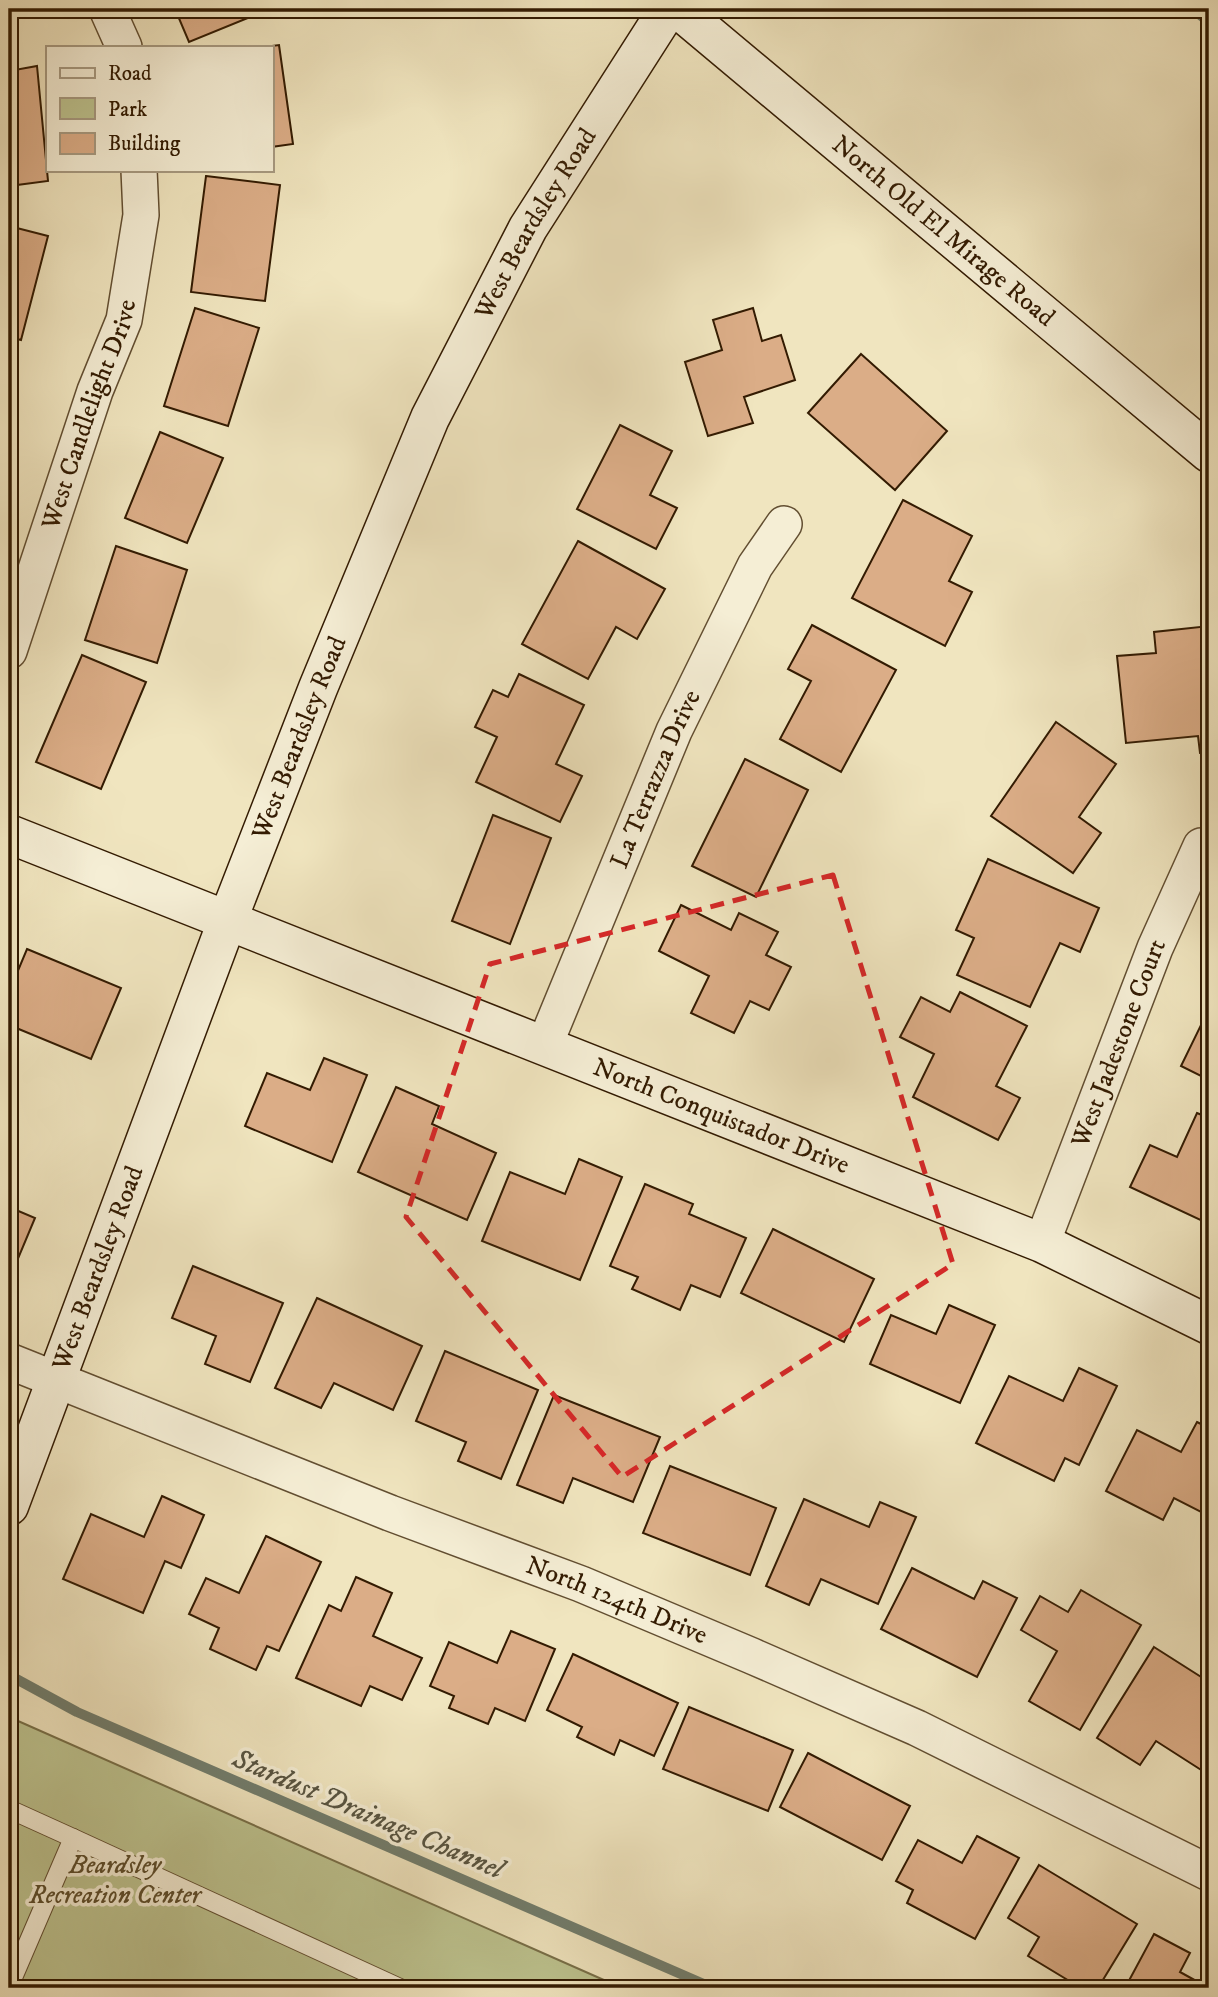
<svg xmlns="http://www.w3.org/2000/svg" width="1218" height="1997" font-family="'IM FELL DW Pica',serif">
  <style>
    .green { fill: #bdc38f; stroke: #786f48; stroke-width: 2 }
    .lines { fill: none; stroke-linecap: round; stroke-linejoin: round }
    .stream { stroke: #717d6d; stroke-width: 10 }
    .building { fill: #dbad87; stroke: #331b02; stroke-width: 2 }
    .lane-casing { stroke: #624e31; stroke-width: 20 }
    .street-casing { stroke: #624e31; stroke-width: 38 }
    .secondary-casing { stroke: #331b02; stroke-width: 41 }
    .lane { stroke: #f5eed5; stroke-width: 18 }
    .street { stroke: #f5eed5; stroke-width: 35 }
    .secondary { stroke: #f5eed5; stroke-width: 38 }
    .marked { fill: none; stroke: #d62828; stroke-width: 5; stroke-dasharray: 14 9; stroke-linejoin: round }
    .labels { text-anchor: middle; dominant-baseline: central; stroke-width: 7; stroke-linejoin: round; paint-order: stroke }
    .street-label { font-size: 26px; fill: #331b02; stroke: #f5eed5 }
    .park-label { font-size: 26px; font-style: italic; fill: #5c4d2c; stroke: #f5eed5 }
    .water-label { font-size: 28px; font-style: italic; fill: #575441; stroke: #f5eed5 }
  </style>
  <rect width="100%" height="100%" fill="#f0e5bf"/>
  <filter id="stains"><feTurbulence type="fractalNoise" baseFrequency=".00286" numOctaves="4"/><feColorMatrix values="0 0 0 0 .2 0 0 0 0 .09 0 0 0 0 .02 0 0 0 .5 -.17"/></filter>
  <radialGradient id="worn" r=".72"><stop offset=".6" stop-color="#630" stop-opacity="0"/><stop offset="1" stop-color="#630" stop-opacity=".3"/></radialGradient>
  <!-- green -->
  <polygon class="green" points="9,1717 622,1988 9,1988"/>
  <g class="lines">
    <!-- stream -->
    <g class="stream">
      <polyline points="1193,9 1209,22"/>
      <polyline points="9,1675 77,1712 713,1988"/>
    </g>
  </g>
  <!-- building -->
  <g class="building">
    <polygon points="175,9 270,9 189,42"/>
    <polygon points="279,45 293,144 271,147 271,47 264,47"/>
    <polygon points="37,66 48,181 9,186 9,71"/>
    <polygon points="206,176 280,185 265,301 191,292"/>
    <polygon points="9,226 48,236 21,340 9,337"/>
    <polygon points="195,308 259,328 228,426 164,406"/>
    <polygon points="753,308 762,341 781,335 795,380 744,397 753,423 708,436 685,362 722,350 713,320"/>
    <polygon points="861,354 947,431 895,490 808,413"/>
    <polygon points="620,425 672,451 650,495 677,508 656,549 577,509"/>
    <polygon points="160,432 223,458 187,543 125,518"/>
    <polygon points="903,500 972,536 949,581 972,592 945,646 852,598"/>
    <polygon points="578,541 665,589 637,639 616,627 588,679 522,644"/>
    <polygon points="116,546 187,570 157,663 85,640"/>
    <polygon points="812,625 896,670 841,772 780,739 811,681 788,669"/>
    <polygon points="1209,626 1209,752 1200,753 1198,736 1126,743 1117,656 1156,653 1154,632"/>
    <polygon points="82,655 146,682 101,789 36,762"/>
    <polygon points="519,674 584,705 556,764 582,776 560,822 476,782 497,737 475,727 493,690 508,697"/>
    <polygon points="1056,722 1116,764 1079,817 1101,833 1073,873 991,816"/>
    <polygon points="745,759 808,790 756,897 692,866"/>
    <polygon points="493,815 551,838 510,944 452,921"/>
    <polygon points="988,859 1099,908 1080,952 1060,943 1030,1007 957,975 974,938 956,930"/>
    <polygon points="681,905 731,930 739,913 778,932 766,955 791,967 769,1010 750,1001 734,1033 691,1013 709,976 659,951"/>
    <polygon points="27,949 121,988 91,1059 9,1025 9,992"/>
    <polygon points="960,992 1027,1026 996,1086 1020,1098 998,1140 913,1097 934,1054 900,1037 921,997 950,1012"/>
    <polygon points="1201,1025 1209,1029 1209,1080 1181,1066"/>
    <polygon points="324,1058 367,1075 332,1162 245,1126 267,1073 310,1090"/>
    <polygon points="396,1087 439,1106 432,1124 496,1153 467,1220 358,1172"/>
    <polygon points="1197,1113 1209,1118 1209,1224 1130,1187 1150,1145 1177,1157"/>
    <polygon points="579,1159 622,1177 580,1280 482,1241 510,1172 565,1194"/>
    <polygon points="645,1184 693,1204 689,1214 746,1238 720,1297 691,1285 680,1310 632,1289 638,1277 610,1266"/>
    <polygon points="9,1207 35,1218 9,1280"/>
    <polygon points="773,1229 874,1279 844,1342 741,1293"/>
    <polygon points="193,1266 283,1303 250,1382 205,1364 216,1336 172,1318"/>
    <polygon points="317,1298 422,1346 393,1410 334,1383 321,1408 275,1388"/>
    <polygon points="949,1305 995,1325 960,1403 870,1364 891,1315 936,1334"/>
    <polygon points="445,1351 538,1390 501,1479 458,1461 466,1442 416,1421"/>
    <polygon points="1079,1368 1117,1386 1079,1465 1065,1458 1054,1481 976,1443 1009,1376 1063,1401"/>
    <polygon points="554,1395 660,1437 633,1502 573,1478 563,1503 517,1485"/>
    <polygon points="1197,1422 1209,1428 1209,1500 1203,1513 1174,1498 1163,1520 1106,1491 1137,1430 1181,1452"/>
    <polygon points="670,1466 776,1508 750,1575 643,1533"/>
    <polygon points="162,1496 204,1515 181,1568 165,1561 143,1613 63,1579 91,1514 144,1537"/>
    <polygon points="804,1499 869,1527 880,1502 916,1517 878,1604 821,1579 809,1605 766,1586"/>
    <polygon points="266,1536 321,1562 279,1651 267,1646 256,1670 210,1649 219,1628 189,1614 206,1578 239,1593"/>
    <polygon points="912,1568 974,1599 983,1581 1017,1598 977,1677 881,1629"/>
    <polygon points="356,1577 392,1593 373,1636 422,1658 402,1700 370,1686 361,1706 296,1678 329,1605 341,1611"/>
    <polygon points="1081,1590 1141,1625 1080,1730 1029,1701 1057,1651 1021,1630 1040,1596 1068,1612"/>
    <polygon points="511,1631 555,1649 525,1721 495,1708 488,1724 449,1708 454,1696 430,1686 449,1642 497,1663"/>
    <polygon points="1154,1647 1209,1682 1209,1775 1156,1741 1140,1765 1097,1738"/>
    <polygon points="573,1654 678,1703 654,1756 620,1740 614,1755 577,1737 582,1727 547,1710"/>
    <polygon points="689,1707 793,1750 768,1811 663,1769"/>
    <polygon points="808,1753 910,1806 882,1860 780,1807"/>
    <polygon points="977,1836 1019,1858 975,1939 907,1903 913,1890 896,1881 918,1840 962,1863"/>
    <polygon points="1039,1865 1137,1924 1098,1988 1081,1988 1028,1956 1039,1937 1008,1918"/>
    <polygon points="1154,1934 1190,1953 1180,1972 1209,1988 1125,1988"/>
  </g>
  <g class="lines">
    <!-- lane casing -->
    <g class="lane-casing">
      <g id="lane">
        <polyline points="9,1809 73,1838"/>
        <polyline points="9,1987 73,1838 400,1988"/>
      </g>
    </g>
    <!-- street casing -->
    <g class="street-casing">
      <g id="street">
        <polyline points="107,9 124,47"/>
        <path id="s1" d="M9,651L95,391L124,320L141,215L139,170"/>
        <path id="s2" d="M545,1044L674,731L755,566L784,524"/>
        <path id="s3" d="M1042,1243L1155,948L1201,846"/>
        <path id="s4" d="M9,1361L390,1513L581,1584L752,1656L917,1728L1209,1873"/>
      </g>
    </g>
    <!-- secondary casing -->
    <g class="secondary-casing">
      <g id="secondary">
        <path id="s5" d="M678,9L1209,453"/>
        <path id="s6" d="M9,834L1042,1243L1209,1325"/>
        <path id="s7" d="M9,1506L228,919L318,688L430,418L528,228L668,9"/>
      </g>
    </g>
    <!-- lane -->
    <use href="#lane" class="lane"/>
    <!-- street -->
    <use href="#street" class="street"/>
    <!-- secondary -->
    <use href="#secondary" class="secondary"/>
  </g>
  <!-- marked area -->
  <path class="marked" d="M833,875L953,1264L622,1477L406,1217L490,964Z"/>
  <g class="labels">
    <!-- street labels -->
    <g class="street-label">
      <text stroke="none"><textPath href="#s7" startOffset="1388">West Beardsley Road</textPath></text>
      <text stroke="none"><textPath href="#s5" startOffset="346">North Old El Mirage Road</textPath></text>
      <text stroke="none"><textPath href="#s1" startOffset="250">West Candlelight Drive</textPath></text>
      <text stroke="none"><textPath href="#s7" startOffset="821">West Beardsley Road</textPath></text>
      <text stroke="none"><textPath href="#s2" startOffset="287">La Terrazza Drive</textPath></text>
      <text stroke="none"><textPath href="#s3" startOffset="214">West Jadestone Court</textPath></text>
      <text stroke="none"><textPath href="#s6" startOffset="766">North Conquistador Drive</textPath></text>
      <text stroke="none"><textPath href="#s7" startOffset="254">West Beardsley Road</textPath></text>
      <text stroke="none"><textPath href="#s4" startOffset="653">North 124th Drive</textPath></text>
    </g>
    <!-- park labels -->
    <g class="park-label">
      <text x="115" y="1865">Beardsley<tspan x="115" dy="30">Recreation Center</tspan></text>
    </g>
    <!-- water labels -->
    <g class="water-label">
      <text transform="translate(368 1814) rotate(23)">Stardust Drainage Channel</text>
    </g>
  </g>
  <!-- margin -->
  <rect width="1218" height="1997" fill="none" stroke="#f0e5bf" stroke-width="35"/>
  <rect x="10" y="10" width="1197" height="1976" fill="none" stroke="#331b02" stroke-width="3.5"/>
  <rect x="18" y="18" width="1183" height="1962" fill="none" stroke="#331b02" stroke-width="2"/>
  <!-- legend -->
  <rect x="46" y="46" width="228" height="126" fill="#f5eed5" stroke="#a79a81" stroke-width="2"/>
  <rect x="60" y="68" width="35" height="10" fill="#f5eed5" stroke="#a79a81" stroke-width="2"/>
  <text x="108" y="80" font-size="21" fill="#331b02">Road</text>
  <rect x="60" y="98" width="35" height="21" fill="#bdc38f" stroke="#a79a81" stroke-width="2"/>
  <text x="108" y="116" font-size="21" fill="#331b02">Park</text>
  <rect x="60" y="133" width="35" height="21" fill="#dbad87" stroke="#a79a81" stroke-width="2"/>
  <text x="108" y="150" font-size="21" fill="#331b02">Building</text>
  <rect width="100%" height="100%" filter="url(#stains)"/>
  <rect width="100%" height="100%" fill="url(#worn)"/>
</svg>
